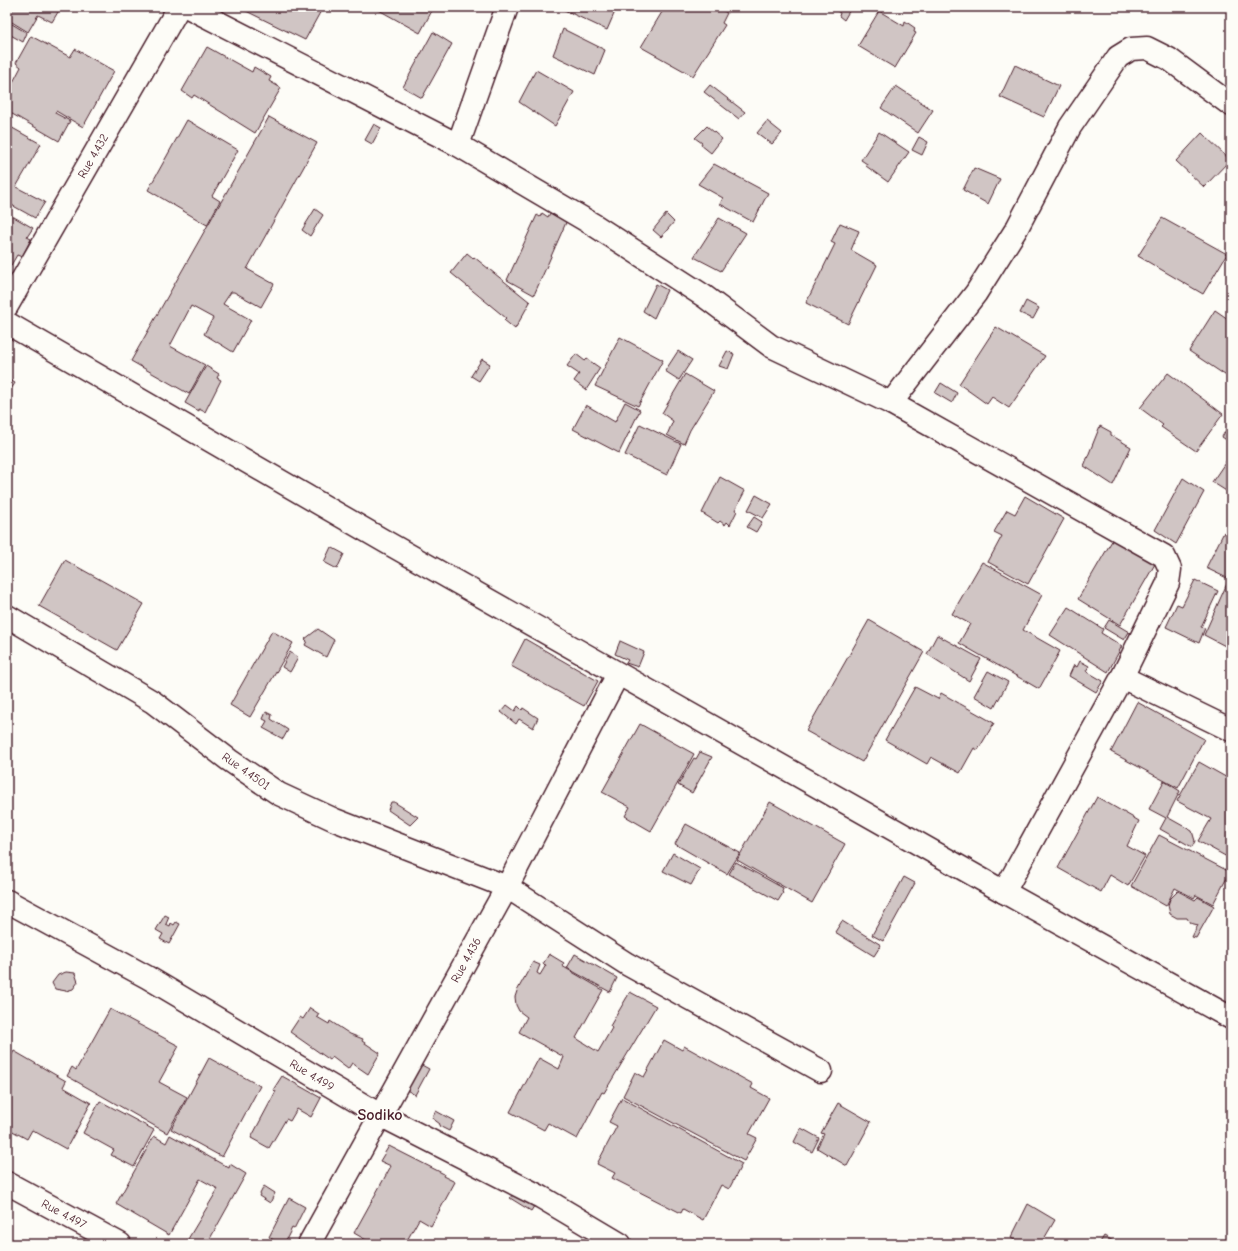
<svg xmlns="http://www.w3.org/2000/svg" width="1238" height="1251" font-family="'Comic Neue',sans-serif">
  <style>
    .building { fill: #d0c5c4; stroke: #4a1f2b }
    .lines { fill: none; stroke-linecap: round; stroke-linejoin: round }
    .minor-casing { stroke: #4a1f2b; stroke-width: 25 }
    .minor { stroke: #fdfcf7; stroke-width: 22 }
    .labels { text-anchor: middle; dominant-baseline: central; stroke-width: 3.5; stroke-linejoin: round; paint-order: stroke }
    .street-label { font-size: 12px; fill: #4a1f2b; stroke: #fdfcf7 }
    .district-label { font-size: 16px; font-weight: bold; fill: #4a1f2b; stroke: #fdfcf7 }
  </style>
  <rect width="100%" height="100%" fill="#fdfcf7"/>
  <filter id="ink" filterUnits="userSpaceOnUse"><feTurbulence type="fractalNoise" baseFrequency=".025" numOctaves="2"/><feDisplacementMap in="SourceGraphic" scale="8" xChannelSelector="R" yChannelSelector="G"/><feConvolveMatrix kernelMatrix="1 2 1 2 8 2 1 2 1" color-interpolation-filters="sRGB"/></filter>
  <g filter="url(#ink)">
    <!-- building -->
    <g class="building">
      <polygon points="12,7 61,7 52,22 38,15 28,32 7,19 7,17"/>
      <polygon points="238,7 323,7 305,40"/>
      <polygon points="378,7 434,7 420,33 377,9"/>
      <polygon points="558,7 617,7 607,30"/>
      <polygon points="665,7 717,7 727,13 722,23 725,25 693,76 641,47"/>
      <polygon points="840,7 851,8 844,20 839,16 840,13 837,11"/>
      <polygon points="879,11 904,26 905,21 915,28 914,32 916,33 895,68 858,46"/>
      <polygon points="7,21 27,33 23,42 7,33"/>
      <polygon points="563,29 605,50 595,75 553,55"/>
      <polygon points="433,32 452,44 422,98 403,87"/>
      <polygon points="31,36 70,57 75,49 114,71 83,127 56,111 55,113 70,121 59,141 7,111 7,85 11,86 21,67 16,63"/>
      <polygon points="207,47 252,72 254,67 271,77 269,81 281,88 255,133 194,95 192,98 182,91"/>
      <polygon points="1015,65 1059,86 1044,117 1000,97"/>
      <polygon points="536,70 574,92 555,126 519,102"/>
      <polygon points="710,85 745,112 739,119 704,92"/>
      <polygon points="896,86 933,110 918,133 881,108"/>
      <polygon points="269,117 317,143 247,269 274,284 261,307 234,292 231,292 223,304 251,320 233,352 204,334 213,318 191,306 170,346 205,365 189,394 131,361"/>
      <polygon points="187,120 238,150 212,196 220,201 207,225 148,190"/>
      <polygon points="767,121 782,133 772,144 757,133"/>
      <polygon points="374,124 381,128 372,144 365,140"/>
      <polygon points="7,125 41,144 16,187 45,202 35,218 8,203 9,201 7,201"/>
      <polygon points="707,126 722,139 711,153 701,145 702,143 695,138"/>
      <polygon points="879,132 909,152 888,182 866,166 867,164 861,160"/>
      <polygon points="1202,133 1230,160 1204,187 1176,161"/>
      <polygon points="919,137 928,142 922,155 912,150"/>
      <polygon points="714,164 768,193 753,222 720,204 723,198 698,184"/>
      <polygon points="974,168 1000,179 988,204 963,190"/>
      <polygon points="553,207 568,218 534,295 507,280 537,215 540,217 542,213 548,217"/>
      <polygon points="315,209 323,215 310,236 302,230"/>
      <polygon points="7,213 33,228 27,237 31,239 22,257 17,255 7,272"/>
      <polygon points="666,214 674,222 661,237 653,230"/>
      <polygon points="719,218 746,233 721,271 694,257"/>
      <polygon points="1162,218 1227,254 1203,294 1138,256"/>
      <polygon points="840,223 859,231 851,250 877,265 848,324 806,303 835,244 831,242"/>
      <polygon points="467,253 473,258 474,257 530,302 515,329 504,320 506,318 451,273"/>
      <polygon points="656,284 667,290 654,318 643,311"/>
      <polygon points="1026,301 1039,308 1033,319 1020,313"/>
      <polygon points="1215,310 1231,321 1231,379 1189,351"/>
      <polygon points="996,327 1045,356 1009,408 992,397 987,404 959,384"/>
      <polygon points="620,337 663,360 638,406 595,386"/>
      <polygon points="678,351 692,360 679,380 665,371"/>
      <polygon points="727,351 734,354 728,369 719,366"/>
      <polygon points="576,354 585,361 587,359 600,368 586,390 574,381 579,374 567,366"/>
      <polygon points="482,359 490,364 479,381 471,376"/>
      <polygon points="206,366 219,374 217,378 221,380 205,412 199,409 199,411 185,403"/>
      <polygon points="1168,373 1223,414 1196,451 1161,427 1163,425 1140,408"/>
      <polygon points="7,374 10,376 8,379 15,383 10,391 7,390"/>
      <polygon points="685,374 714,391 690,430 684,444 667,435 673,421 662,413"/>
      <polygon points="941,383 957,393 952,403 935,393"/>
      <polygon points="625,402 640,410 619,453 573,429 586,405 615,422"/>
      <polygon points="640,424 681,444 667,475 625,455"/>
      <polygon points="1100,426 1111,432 1111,435 1131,447 1113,485 1084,466"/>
      <polygon points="1228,426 1231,428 1231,443 1222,437"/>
      <polygon points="1231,454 1231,494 1212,482"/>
      <polygon points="720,477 745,491 735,510 737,511 730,525 727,522 725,525 720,521 718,523 702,513"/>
      <polygon points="1183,478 1204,492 1176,544 1155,530"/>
      <polygon points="756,495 772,504 763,518 748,510"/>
      <polygon points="1025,496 1064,519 1028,584 988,562 1002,536 994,532 1007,510 1015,514"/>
      <polygon points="754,517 762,522 756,532 747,527"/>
      <polygon points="1224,532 1231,535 1231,649 1204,635 1229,579 1206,568"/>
      <polygon points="1113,539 1155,564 1120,625 1078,599"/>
      <polygon points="331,547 344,554 337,569 324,562"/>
      <polygon points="65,560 144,604 117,650 39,606"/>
      <polygon points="982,562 1042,595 1023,630 1060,651 1039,689 959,643 970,624 952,614"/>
      <polygon points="1195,580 1218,591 1201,627 1205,628 1199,643 1166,627 1177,604 1182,606"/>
      <polygon points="1068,607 1103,629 1101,633 1122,646 1108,672 1050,635"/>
      <polygon points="869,620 924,652 862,762 806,731"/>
      <polygon points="1109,620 1129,632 1124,640 1104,628"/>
      <polygon points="318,629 334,640 326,657 305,645 307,641 305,639"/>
      <polygon points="272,631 293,643 250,717 230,705"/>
      <polygon points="937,635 981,659 969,681 927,654"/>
      <polygon points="525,639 598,681 584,706 511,666"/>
      <polygon points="620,641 644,652 638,667 626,663 628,660 615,654"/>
      <polygon points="290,652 298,658 290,672 282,667"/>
      <polygon points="1080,661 1089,666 1086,671 1103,681 1096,692 1069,676 1074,665 1077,667"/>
      <polygon points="988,671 1008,682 994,708 974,696"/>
      <polygon points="915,687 938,699 941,693 994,723 978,750 974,748 960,773 931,757 927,764 885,740"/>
      <polygon points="1137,702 1204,739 1178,788 1111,752"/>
      <polygon points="507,705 515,711 518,706 522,710 523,708 538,718 533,728 519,719 516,724 501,712"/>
      <polygon points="266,712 272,715 271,719 288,730 283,739 263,728 267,721 263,719"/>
      <polygon points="640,724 694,754 651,831 625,816 630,807 602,792"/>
      <polygon points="700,752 712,757 692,793 678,785 694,758 696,759"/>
      <polygon points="1199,762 1231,780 1231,855 1229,858 1198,841 1211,819 1177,801"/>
      <polygon points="1164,781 1180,791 1167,817 1192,831 1195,841 1192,847 1160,829 1166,818 1149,809"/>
      <polygon points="1097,797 1139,821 1127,846 1145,856 1128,886 1110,875 1101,892 1058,868"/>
      <polygon points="391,802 394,802 418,817 410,825 388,810"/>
      <polygon points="770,802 845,844 812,903 737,860"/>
      <polygon points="686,824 740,853 727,874 675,844"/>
      <polygon points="1159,835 1230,872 1213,904 1196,895 1194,898 1175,888 1166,906 1131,886"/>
      <polygon points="673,853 700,869 691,885 663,871"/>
      <polygon points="736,862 783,888 782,892 783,893 778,901 729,874"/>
      <polygon points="904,877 915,883 883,941 872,935"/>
      <polygon points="1178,891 1195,900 1198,897 1214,906 1196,938 1192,937 1198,925 1190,923 1187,918 1177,918 1170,914 1168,905 1170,899"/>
      <polygon points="165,915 169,917 166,924 170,926 171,923 174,925 176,922 180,924 169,944 160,939 163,934 156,930"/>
      <polygon points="842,921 881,945 874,956 835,932"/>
      <polygon points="549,954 564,963 562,966 603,990 576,1038 598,1052 612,1028 610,1026 630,992 656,1006 604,1093 602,1092 577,1139 548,1123 544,1130 510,1112 539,1058 559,1069 564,1057 519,1032 527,1017 519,1011 516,1005 515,997 517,991 533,962 540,965 537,973 540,975 546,965 543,964"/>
      <polygon points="575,954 617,978 610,992 567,968"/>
      <polygon points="66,972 75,973 78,982 73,989 66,991 55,989 52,983 58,975"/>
      <polygon points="310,1008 319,1014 317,1017 329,1024 330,1021 350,1034 363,1039 362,1041 380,1053 368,1074 352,1063 348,1069 332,1057 330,1060 290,1032 300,1017 303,1019"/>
      <polygon points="110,1009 179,1046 159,1082 187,1097 167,1133 67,1076 72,1067 76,1070"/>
      <polygon points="664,1040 682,1050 684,1046 753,1084 751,1088 769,1098 749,1134 757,1138 744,1161 623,1096 635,1072 644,1077"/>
      <polygon points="14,1051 66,1081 63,1087 91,1103 66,1149 32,1130 27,1139 7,1128 7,1063"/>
      <polygon points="209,1058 260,1086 222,1157 171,1129"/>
      <polygon points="418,1063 429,1069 415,1095 405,1089"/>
      <polygon points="282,1076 321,1098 311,1117 297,1109 290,1121 286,1119 269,1148 251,1138 276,1091 273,1090"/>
      <polygon points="622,1098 742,1164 729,1189 721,1185 703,1220 683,1209 681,1213 612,1178 615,1173 597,1164 617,1126 609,1122"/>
      <polygon points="100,1101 154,1130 134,1167 111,1155 114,1150 83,1133"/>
      <polygon points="838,1103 871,1122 847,1166 817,1148 824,1134 821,1133"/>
      <polygon points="436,1111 454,1121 449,1131 439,1126 440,1124 432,1118"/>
      <polygon points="801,1128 819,1138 812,1152 794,1142"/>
      <polygon points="170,1135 229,1168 230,1164 246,1174 207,1244 185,1244 218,1189 200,1179 169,1235 116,1204 154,1136 166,1143"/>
      <polygon points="389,1146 444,1174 443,1176 455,1182 431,1226 419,1219 405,1244 373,1244 354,1233 391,1166 380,1161"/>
      <polygon points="264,1186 275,1193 270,1203 259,1196"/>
      <polygon points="516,1190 536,1203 531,1211 510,1198"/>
      <polygon points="289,1198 305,1207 294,1229 292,1228 284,1244 280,1244 269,1237"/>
      <polygon points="1028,1204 1055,1220 1041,1244 1022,1244 1011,1238"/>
      <polygon points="1104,1236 1119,1244 1099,1244"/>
    </g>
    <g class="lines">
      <!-- minor casing -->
      <g class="minor-casing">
        <g id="minor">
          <polyline points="188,7 458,145 594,225 704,296 771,346 891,403 1164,556 1170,569 1168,583 1122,677"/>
          <polyline points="458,145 507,7"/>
          <polyline points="7,306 179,7"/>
          <polyline points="7,323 386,542 1004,892 1231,1018"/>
          <polyline points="891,403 976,293 1017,228 1070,127 1118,57 1131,49 1147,48 1169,59 1231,105"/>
          <polyline points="7,616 153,702 229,760 279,794 335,820 507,887 627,964 821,1071"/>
          <polyline points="1004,892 1122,677 1231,730"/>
          <polyline points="7,901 147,977 380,1115 541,1197 620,1244"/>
          <polyline points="7,1183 120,1244"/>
          <polyline points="309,1244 507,887 618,674"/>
        </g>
      </g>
      <!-- minor -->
      <use href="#minor" class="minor"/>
    </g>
  </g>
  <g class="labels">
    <!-- street labels -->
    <g class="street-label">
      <text transform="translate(93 156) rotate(-60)">Rue 4.432</text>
      <text transform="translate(246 771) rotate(35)">Rue 4.4501</text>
      <text transform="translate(466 960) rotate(-61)">Rue 4.436</text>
      <text transform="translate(312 1075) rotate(31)">Rue 4.499</text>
      <text transform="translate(64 1214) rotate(28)">Rue 4.497</text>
    </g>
    <!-- district labels -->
    <g class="district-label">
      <text x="380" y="1115">Sodiko</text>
    </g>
  </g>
  <!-- margin -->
  <rect width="1238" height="1251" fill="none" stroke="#fdfcf7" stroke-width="24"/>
  <rect x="12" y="12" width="1214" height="1227" fill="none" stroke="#4a1f2b" stroke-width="1.5" filter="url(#ink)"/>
</svg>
